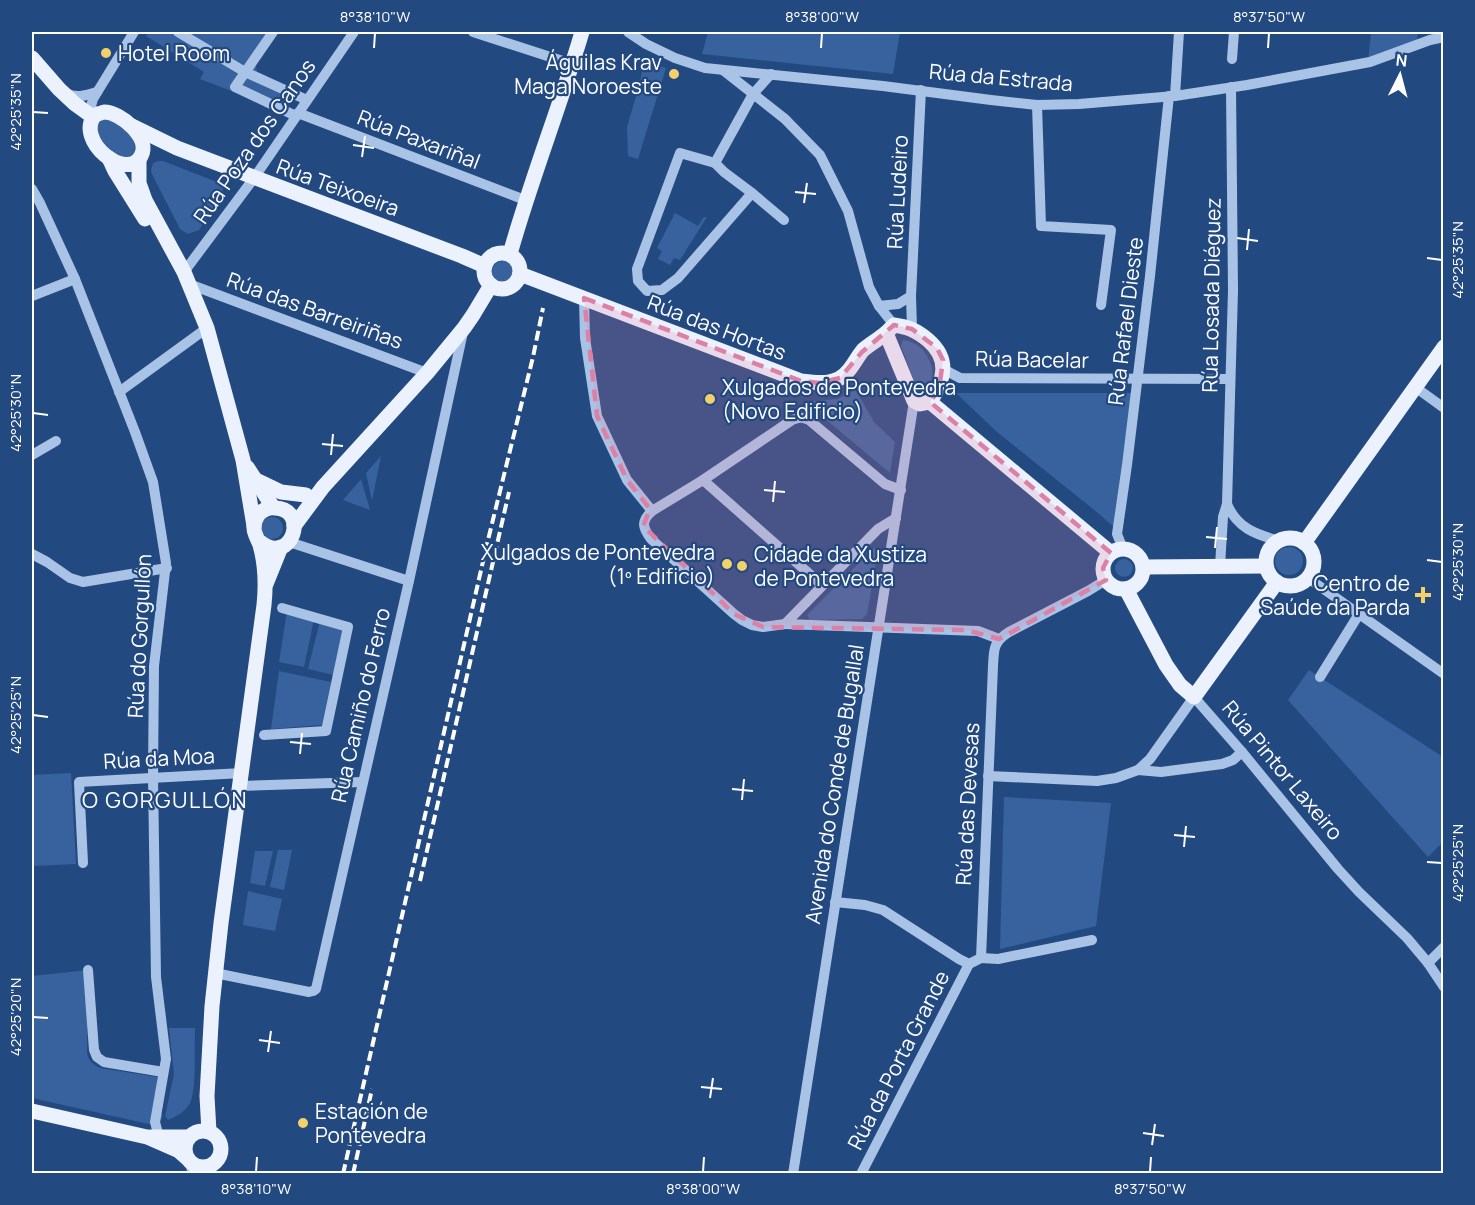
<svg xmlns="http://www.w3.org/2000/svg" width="1475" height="1205" font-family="Manrope,sans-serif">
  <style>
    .green { fill: #37629e }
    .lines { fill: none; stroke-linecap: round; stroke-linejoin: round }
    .minor { stroke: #a9c3e7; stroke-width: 10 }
    .major { stroke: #ebf1fd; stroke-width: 15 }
    .rail { stroke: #fff; stroke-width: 4; stroke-dasharray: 10 4.5; stroke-linecap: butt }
    .marked { fill: #dd80a5; fill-opacity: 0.2; stroke: #dd80a5; stroke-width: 4.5; stroke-dasharray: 12 8; stroke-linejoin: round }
    .ticks { fill: none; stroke: #fff; stroke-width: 2 }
    .poi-dot { fill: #f3d06c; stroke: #234981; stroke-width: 2 }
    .labels { text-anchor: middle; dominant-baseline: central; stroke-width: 4.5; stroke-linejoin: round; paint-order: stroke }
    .poi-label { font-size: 21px; fill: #fff; stroke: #234981; text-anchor: start }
    .street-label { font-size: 21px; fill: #fff; stroke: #234981 }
    .neighbourhood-label { font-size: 22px; letter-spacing: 1.5px; fill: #fff; stroke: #234981 }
    .neatline { fill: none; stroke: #fff; stroke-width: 2 }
    .ticks-label { font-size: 15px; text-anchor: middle; fill: #fff }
  </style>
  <rect width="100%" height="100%" fill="#234981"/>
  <!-- green -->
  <g class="green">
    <polygon points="149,32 275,32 255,62 258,75 297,94 283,114 273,107 200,79 204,72 146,36"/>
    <polygon points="708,32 900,32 893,74 702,54"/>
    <polygon points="1371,32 1418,32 1416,45 1368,62"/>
    <polygon points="644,58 656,65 666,68 638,159 628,156 627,127 640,83"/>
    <path d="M108,119C118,123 136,135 135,148C134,151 134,155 131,156C120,162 97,140 97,129C97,127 98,123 99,121Z"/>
    <polygon points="158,161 163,161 217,182 223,187 222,196 199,230 188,234 180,229 152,174 151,170 153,163"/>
    <polygon points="675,213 698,226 704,217 707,217 680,260 674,258 670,265 658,259 662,251 657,248"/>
    <circle cx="503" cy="272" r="11"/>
    <path d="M903,340C927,342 943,376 924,393L918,391L901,346Z"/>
    <polygon points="855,389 874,422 895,442 890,473 805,402 838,399"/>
    <polygon points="956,393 1138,393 1116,529 1098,513 997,432"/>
    <polygon points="381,456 372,501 366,473"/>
    <polygon points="361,479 370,510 343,500"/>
    <circle cx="272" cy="528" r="11"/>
    <circle cx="1289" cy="561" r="14"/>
    <polygon points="874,548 878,550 867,614 862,619 810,620 807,615"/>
    <circle cx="1124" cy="568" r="9"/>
    <polygon points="287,611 314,619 304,667 279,662"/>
    <polygon points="320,621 343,628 333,675 308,669"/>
    <polygon points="1309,670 1443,757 1443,842 1428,857 1288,700"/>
    <polygon points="279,671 331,682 322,725 271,729"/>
    <polygon points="71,773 76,864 32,866 32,775"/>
    <polygon points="1004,797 1111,803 1096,926 1000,949"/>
    <polygon points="278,850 292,850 284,890 270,887"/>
    <polygon points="255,851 273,851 265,886 250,883"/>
    <polygon points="248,891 282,899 275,931 243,925"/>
    <path d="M88,970L87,1053C89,1061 92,1064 100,1068L157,1077L158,1113L163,1115C161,1122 159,1124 153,1125L32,1098V976Z"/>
    <path d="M169,1028H195C194,1045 197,1090 190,1103C185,1112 177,1116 168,1120L165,1116L174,1074Z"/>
  </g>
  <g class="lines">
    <!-- minor -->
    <g class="minor">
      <polyline points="178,32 245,72 307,100"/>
      <polyline points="273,32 235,87 296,116"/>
      <polyline points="473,32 572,64"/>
      <polyline points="628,32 646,44 675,58 705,68 883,86 991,100 1037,105 1079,104 1175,96 1247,85 1370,62 1430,40 1444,37"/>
      <polyline points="1232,59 1234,32"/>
      <polyline points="723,70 785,119 820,155 848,211 869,287 879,306 894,325"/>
      <path d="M66,93C76,99 87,95 97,92"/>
      <polyline points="1175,96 1179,32"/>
      <polyline points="1037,105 1041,226 1111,230 1101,305"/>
      <polyline points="298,113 525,200"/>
      <polyline points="95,115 91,106 93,99 134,32"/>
      <polygon points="680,153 715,163 724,172 752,193 678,278 662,290 647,291 638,281 637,269"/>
      <polyline points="715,163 753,94 771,74"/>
      <polyline points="32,189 40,203 75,279 135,432 153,482 166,563 154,666 153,777 156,977 166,1059 155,1122 160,1141"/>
      <polyline points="752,193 784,220"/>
      <polyline points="184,272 254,178 354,32"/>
      <polyline points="189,284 427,373"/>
      <polyline points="32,296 75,279"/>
      <polyline points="584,298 585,338 597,416 627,480 652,511"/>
      <polyline points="879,306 898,304 911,296"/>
      <polyline points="912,329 911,296 921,90"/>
      <polyline points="943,369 960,378 1230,379"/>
      <polyline points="1415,387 1444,408"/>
      <polyline points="119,392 207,328"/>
      <polyline points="32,455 56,441"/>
      <polyline points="703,480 822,585"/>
      <path d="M1227,504C1237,528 1255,534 1279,541"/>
      <path d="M896,518L878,529L785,624L763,627L752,625L742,620L734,614L651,539C642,527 641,521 652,511L703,480L792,420C799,417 803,417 809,420L885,484L901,490"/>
      <polyline points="289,542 409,581"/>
      <polyline points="1123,549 1117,534 1127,465 1150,276 1169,96"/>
      <polyline points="32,554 47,562 70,578 83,582 167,568"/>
      <polyline points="1220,566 1223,517 1227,504 1233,290 1231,87"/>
      <polyline points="1308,578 1444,674"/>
      <polyline points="785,624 978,631 999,639"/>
      <polyline points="1320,677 1359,614"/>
      <polyline points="264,735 326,731 348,627 282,608"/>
      <polyline points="1138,770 1161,772 1222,764 1233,760 1242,752"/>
      <polyline points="988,776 1097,781 1116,778 1138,770 1150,759 1194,697 1242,752 1338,869 1359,892 1407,938 1428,963 1444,987"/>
      <polyline points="241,786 362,782"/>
      <polyline points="83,863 79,782 242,773"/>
      <polyline points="835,902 865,905 883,910 959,959 969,964"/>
      <polyline points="981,958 998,959 1092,940"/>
      <polyline points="1428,963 1444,947"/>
      <path d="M969,964L981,958L993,666C994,649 993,642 1009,632L1088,591L1106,580"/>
      <polyline points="88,970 94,1050 97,1057 104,1062 163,1072"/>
      <polyline points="215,973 309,992 313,991 316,989 409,581 463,332"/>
      <polyline points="190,1163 193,1174"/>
      <polyline points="207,1174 212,1166"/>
      <polyline points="793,1174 914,401"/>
      <polyline points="861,1174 969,964"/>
    </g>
    <!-- major -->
    <g class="major">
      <polyline points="32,58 59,89 75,104 93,117"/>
      <path d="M104,112C121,112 151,138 141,156C127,183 74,140 95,115Z"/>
      <polyline points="132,126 177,148 462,256 485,266"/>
      <polyline points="109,158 115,171 145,219"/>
      <polyline points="139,160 139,183 145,200 184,272 207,328 243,460 254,526"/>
      <circle cx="502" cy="271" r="18"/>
      <path d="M510,254C531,179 560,107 582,32"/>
      <path d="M520,274L801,381C818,383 837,386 849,370C854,364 858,356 863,350C870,344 879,339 886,333"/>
      <path d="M894,325C908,327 916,330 928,340C950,359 945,379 930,402L920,404L914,401L886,333Z"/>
      <polyline points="930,402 1111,553"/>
      <polyline points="247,467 273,507"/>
      <polyline points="256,480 281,492 306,495"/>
      <polyline points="294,526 323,487 427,373 464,328 473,315 491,285"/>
      <circle cx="1290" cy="562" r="24"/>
      <polyline points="1304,543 1444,347"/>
      <circle cx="1123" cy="569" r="20"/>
      <polyline points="1143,567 1266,566"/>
      <polyline points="266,584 281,547"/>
      <polyline points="1126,589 1166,665 1180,685 1194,697 1277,582"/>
      <polyline points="32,1111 147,1137 179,1151 187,1158"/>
      <circle cx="203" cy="1149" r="18"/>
      <path d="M209,1132L207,1096L212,1006L221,923L264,605C266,586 265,563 260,545C258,539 254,534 254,528C254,523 256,518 258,515C262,510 269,507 275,508C310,509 292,567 260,542"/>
      <polyline points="150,1137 189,1137"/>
    </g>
    <!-- rail -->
    <g class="rail">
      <polyline points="420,881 509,492"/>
      <polyline points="343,1174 487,544 533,357 543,308"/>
      <polyline points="353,1174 372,1089"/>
    </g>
  </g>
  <!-- marked area -->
  <path class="marked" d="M584,298L801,381L819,383L840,378L862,352L894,325L912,329L937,348L943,360L939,389L930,402L1111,553L1103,568L1106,580L999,639L966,630L763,627L734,614L643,526L650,509L627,480L597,416Z"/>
  <!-- ticks -->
  <path class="ticks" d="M374,48L375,33M821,48L822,33M1268,48L1269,33M33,112L48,113M353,145L374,148M362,157L365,136M795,192L816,194M804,203L807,183M1237,238L1258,241M1247,250L1249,229M1427,258L1442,260M33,413L48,415M322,444L343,446M331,455L333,434M764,490L785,492M773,502L775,481M1206,537L1227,539M1215,548L1217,527M1427,560L1442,562M33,715L48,717M290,742L311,744M300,754L302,733M732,789L753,791M742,800L744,779M1174,835L1195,837M1184,847L1186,826M1427,862L1442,863M33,1017L48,1018M259,1040L280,1043M268,1052L271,1031M701,1087L722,1089M710,1098L713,1078M1143,1133L1164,1136M1152,1145L1155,1124M256,1172L257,1157M703,1172L704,1157M1150,1172L1151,1157"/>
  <!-- markers -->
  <g class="poi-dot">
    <circle cx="106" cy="53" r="6"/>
    <circle cx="674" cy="74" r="6"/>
    <circle cx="710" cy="399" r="6"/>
    <circle cx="727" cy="564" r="6"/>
    <circle cx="742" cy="566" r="6"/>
    <path d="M1420 586h6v6h6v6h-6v6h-6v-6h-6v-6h6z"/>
    <circle cx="303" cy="1123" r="6"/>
  </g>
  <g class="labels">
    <!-- poi labels -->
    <g class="poi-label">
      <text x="118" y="53">Hotel Room</text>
      <text x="662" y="62" text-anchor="end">Águilas Krav<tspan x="662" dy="24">Maga Noroeste</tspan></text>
      <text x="722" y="387">Xulgados de Pontevedra<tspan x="722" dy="24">(Novo Edificio)</tspan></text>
      <text x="715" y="552" text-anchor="end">Xulgados de Pontevedra<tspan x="715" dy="24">(1º Edificio)</tspan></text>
      <text x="754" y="554">Cidade da Xustiza<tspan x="754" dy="24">de Pontevedra</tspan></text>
      <text x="1410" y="583" text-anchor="end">Centro de<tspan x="1410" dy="24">Saúde da Parda</tspan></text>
      <text x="315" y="1111">Estación de<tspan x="315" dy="24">Pontevedra</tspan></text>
    </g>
    <!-- street labels -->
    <g class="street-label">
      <text transform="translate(1001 77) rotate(5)">Rúa da Estrada</text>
      <text transform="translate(419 139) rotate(21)">Rúa Paxariñal</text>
      <text transform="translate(254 141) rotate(-55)">Rúa Poza dos Canos</text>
      <text transform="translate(338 187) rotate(20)">Rúa Teixoeira</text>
      <text transform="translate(897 192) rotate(-87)">Rúa Ludeiro</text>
      <text transform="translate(1211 295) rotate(-89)">Rúa Losada Diéguez</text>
      <text transform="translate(315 310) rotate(20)">Rúa das Barreiriñas</text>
      <text transform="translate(1125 321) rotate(-83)">Rúa Rafael Dieste</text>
      <text transform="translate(717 327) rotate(21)">Rúa das Hortas</text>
      <text transform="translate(1032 359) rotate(1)">Rúa Bacelar</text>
      <text transform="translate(139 636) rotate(-87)">Rúa do Gorgullón</text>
      <text transform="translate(360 705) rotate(-77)">Rúa Camiño do Ferro</text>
      <text transform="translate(159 758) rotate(-3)">Rúa da Moa</text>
      <text transform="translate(1283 770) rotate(50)">Rúa Pintor Laxeiro</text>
      <text transform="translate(834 784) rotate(-81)">Avenida do Conde de Bugallal</text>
      <text transform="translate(967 804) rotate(-87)">Rúa das Devesas</text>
      <text transform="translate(898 1060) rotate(-63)">Rúa da Porta Grande</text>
    </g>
    <!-- neighbourhood labels -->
    <g class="neighbourhood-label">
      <text x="165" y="800">O GORGULLÓN</text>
    </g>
  </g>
  <!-- border -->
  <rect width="1475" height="1205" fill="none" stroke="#234981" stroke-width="66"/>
  <!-- north arrow -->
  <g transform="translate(1400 75) rotate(6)" stroke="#234981" stroke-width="4.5" paint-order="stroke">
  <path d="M0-4.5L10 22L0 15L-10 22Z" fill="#ffffff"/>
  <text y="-9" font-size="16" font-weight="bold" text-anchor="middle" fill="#ffffff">N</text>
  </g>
  <rect x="33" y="33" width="1409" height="1139" class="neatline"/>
  <g class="ticks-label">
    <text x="375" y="22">8°38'10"W</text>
    <text x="822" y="22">8°38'00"W</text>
    <text x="1269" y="22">8°37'50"W</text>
    <text transform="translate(16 112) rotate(-90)" y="5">42°25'35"N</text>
    <text transform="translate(1458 260) rotate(-90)" y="5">42°25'35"N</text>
    <text transform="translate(16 413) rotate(-90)" y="5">42°25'30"N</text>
    <text transform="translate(1458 562) rotate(-90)" y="5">42°25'30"N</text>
    <text transform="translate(16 715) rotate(-90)" y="5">42°25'25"N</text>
    <text transform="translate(1458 863) rotate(-90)" y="5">42°25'25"N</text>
    <text transform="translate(16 1017) rotate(-90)" y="5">42°25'20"N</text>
    <text x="256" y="1194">8°38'10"W</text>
    <text x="703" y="1194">8°38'00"W</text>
    <text x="1150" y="1194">8°37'50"W</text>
  </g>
</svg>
